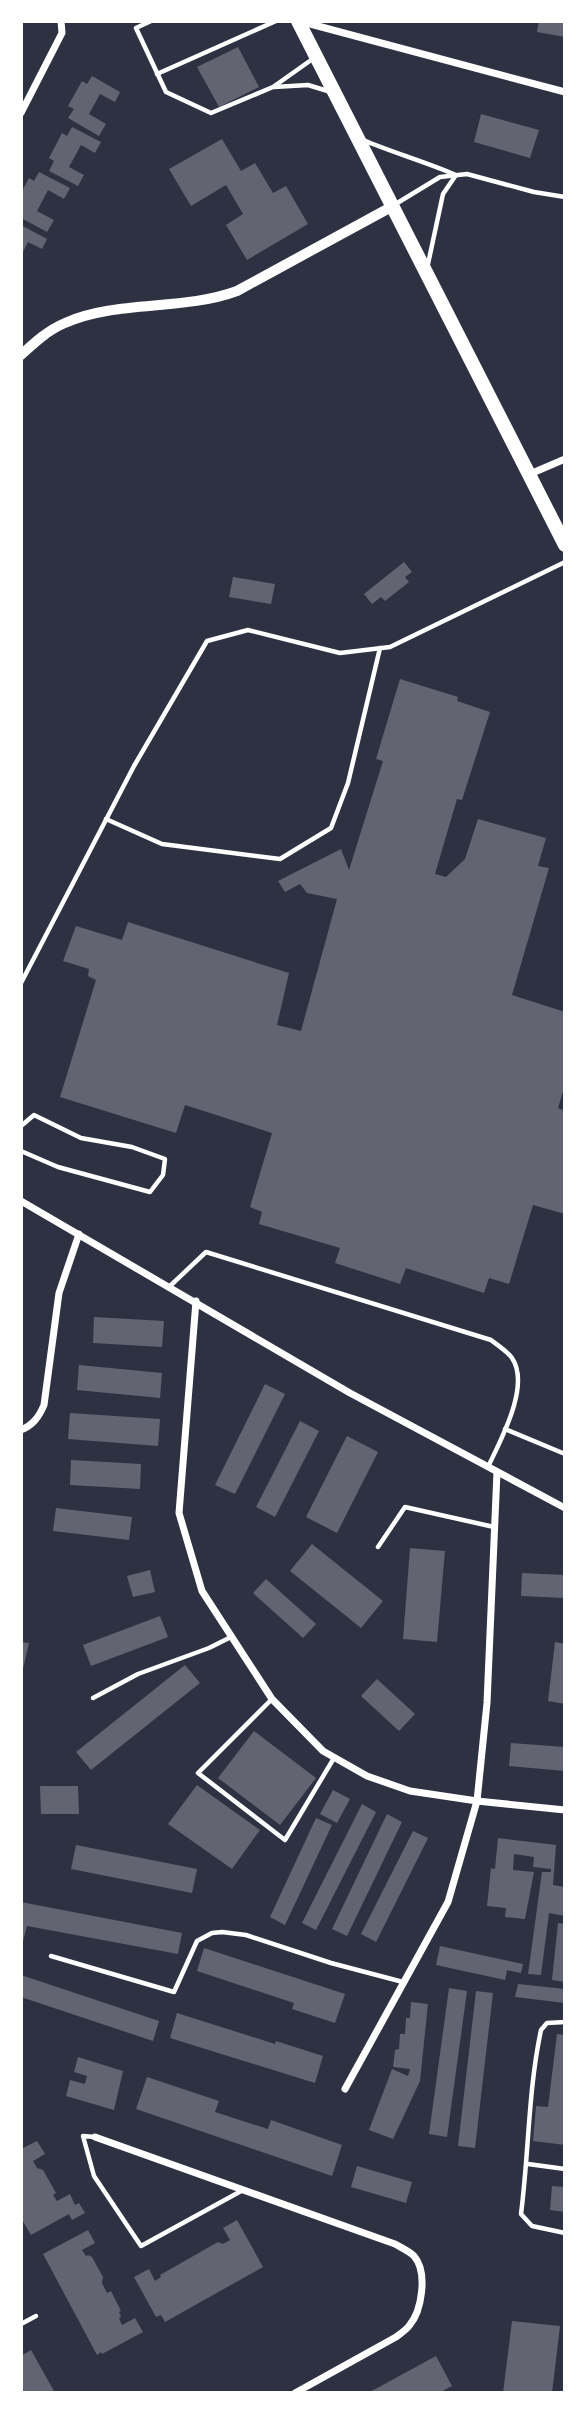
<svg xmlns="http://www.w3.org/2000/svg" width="586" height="2414" font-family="Barlow,sans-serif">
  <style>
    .building { fill: #626471 }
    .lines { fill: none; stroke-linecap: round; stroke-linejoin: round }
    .service { stroke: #fff; stroke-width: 4.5 }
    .minor { stroke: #fff; stroke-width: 7 }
    .tertiary { stroke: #fff; stroke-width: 10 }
    .primary { stroke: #fff; stroke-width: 14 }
  </style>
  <rect width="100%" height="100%" fill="#2d3142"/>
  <!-- building -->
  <g class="building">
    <polygon points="539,21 565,21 565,37 537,32"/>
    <polygon points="238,47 259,87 219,107 197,67"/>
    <polygon points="92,76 120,92 115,102 100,94 89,114 106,124 99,136 68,118 74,109 68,106 82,81 87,84"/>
    <polygon points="481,114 539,130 530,158 474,142"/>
    <polygon points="72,127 101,142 95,153 81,145 69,167 84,175 78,186 49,171 54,161 49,158 62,133 67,136"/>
    <polygon points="222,139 241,171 255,163 273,193 286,186 308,224 247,260 226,225 243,214 226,185 191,206 169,169"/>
    <polygon points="39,172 70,188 64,199 48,190 37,211 54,220 47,232 21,218 21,193 29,178 34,181"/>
    <polygon points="21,225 47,239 42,249 28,242 21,256"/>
    <polygon points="404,562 412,572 405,577 409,582 385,601 381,597 372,604 364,594"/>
    <polygon points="233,577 275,584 271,604 229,597"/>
    <polygon points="400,679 458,697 457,701 490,712 462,800 457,799 435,874 446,877 465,859 478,819 546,838 538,866 549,868 512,995 565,1012 565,1085 558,1108 565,1111 565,1214 533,1205 509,1284 489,1278 484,1293 406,1268 400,1284 335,1263 340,1248 259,1224 262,1212 250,1207 272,1133 185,1105 176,1133 60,1097 96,980 88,976 89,969 63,961 76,926 122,940 128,922 289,973 277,1025 301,1031 337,899 307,893 300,884 285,892 278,881 341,849 349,870 383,761 376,759"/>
    <polygon points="94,1317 164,1321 162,1347 93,1343"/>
    <polygon points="79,1365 162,1373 160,1398 77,1390"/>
    <polygon points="265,1384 285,1394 235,1494 215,1485"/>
    <polygon points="70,1413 160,1419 158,1446 68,1439"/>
    <polygon points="300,1421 319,1431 275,1517 256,1507"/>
    <polygon points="347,1436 378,1452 337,1533 306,1517"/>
    <polygon points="71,1460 141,1464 140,1489 70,1485"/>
    <polygon points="56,1508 132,1517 129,1540 53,1531"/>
    <polygon points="312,1544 383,1601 361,1628 290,1571"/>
    <polygon points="410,1548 445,1551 437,1642 403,1639"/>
    <polygon points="150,1570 155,1592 133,1597 127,1576"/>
    <polygon points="522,1573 565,1575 565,1598 521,1596"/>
    <polygon points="266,1579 316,1624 303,1638 253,1593"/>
    <polygon points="160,1616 168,1637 91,1666 83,1645"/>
    <polygon points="21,1642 29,1643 22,1673 21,1672"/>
    <polygon points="555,1642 565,1644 565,1704 548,1701"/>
    <polygon points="185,1665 200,1683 91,1770 76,1752"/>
    <polygon points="377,1679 415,1714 399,1731 361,1696"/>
    <polygon points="254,1731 316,1778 280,1825 218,1778"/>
    <polygon points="511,1743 565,1747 565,1771 509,1766"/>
    <polygon points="197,1785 260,1830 232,1869 168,1824"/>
    <polygon points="40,1786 78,1786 79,1814 41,1814"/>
    <polygon points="333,1790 350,1799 337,1823 320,1814"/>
    <polygon points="362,1804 376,1812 316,1930 302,1923"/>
    <polygon points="387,1814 402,1822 347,1936 332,1929"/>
    <polygon points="316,1818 332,1825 285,1925 270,1917"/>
    <polygon points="413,1831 428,1838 376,1942 361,1934"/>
    <polygon points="498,1838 556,1845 553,1885 565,1887 565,1916 549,1913 541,1975 528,1974 542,1872 551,1872 551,1869 533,1867 534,1857 514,1854 513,1870 534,1872 525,1919 505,1917 506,1908 487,1906 491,1868 495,1869"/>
    <polygon points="76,1845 197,1869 192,1893 71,1869"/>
    <polygon points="21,1902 182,1933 178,1954 27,1926 21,1949"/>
    <polygon points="558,1923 565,1924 565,1982 552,1980"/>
    <polygon points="440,1946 523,1964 521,1973 507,1970 505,1980 436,1965"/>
    <polygon points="204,1948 345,1994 335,2023 292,2009 294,2003 197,1971"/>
    <polygon points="21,1975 159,2021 153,2041 21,1997"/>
    <polygon points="518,1984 565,1989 565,2003 515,1997"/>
    <polygon points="449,1988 467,1991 447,2137 429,2134"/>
    <polygon points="476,1991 493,1993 475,2148 458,2146"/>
    <polygon points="411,2002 428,2004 420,2081 393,2139 369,2130 392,2069 408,2076 410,2069 393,2067 395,2050 399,2049 400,2034 405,2034 406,2018 410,2018"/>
    <polygon points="177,2013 275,2044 276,2041 323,2056 315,2083 170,2038"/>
    <polygon points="557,2034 565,2035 565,2145 533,2141 536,2106 548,2107"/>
    <polygon points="78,2057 123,2071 114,2110 66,2096 70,2080 85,2084 87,2076 74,2072"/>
    <polygon points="147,2077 219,2101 215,2112 268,2129 271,2120 342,2145 332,2176 136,2109"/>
    <polygon points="37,2141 45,2154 33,2161 37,2168 43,2170 56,2193 53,2195 57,2201 70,2194 75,2205 79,2203 85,2213 72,2220 69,2214 31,2235 21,2218 21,2149"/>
    <polygon points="357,2166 412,2182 406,2203 351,2187"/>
    <polygon points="552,2186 565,2187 565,2212 550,2210"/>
    <polygon points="237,2220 263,2267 165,2322 161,2315 156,2317 134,2277 149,2269 155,2281 161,2277 160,2275 218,2242 223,2244 230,2240 223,2228"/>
    <polygon points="88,2230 95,2243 82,2250 86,2256 88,2255 92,2257 103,2277 102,2283 107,2293 111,2291 121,2311 119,2312 121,2317 119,2318 122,2325 135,2318 143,2332 102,2354 101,2352 97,2355 43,2254"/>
    <polygon points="512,2321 560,2326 552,2393 503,2393"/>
    <polygon points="31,2350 55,2393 21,2393 21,2356"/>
    <polygon points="436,2356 452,2386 439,2393 368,2393"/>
  </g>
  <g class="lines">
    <!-- service -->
    <g class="service">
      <polyline points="151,21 136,28 166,92 211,113 273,87 314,58"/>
      <polyline points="157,74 276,21"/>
      <polyline points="274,87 308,85 331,92"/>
      <path d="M363,140C394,153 426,162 456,175L443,194L428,264"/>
      <polyline points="394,205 440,177 467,174 534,192 565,197"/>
      <polyline points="106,819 162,844 280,859 331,828 348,783 380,648"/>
      <polyline points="21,983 134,766 207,641 248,630 340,653 390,647 565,562"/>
      <polyline points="21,1126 34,1115 81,1138 132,1147 165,1159 163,1175 150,1192 58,1167 21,1151"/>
      <path d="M170,1286L206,1252L491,1340C497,1345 507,1351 512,1358C531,1386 500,1441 488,1467"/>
      <polyline points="505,1429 565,1454"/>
      <polyline points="378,1547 405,1507 494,1527"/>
      <polyline points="93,1698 138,1674 209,1648 231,1637"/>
      <polyline points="272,1699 198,1773 285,1840 334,1758"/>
      <polyline points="51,1956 174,1992 197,1941 212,1933 222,1932 246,1935 331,1963 403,1982"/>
      <path d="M565,2022L547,2023L541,2030C528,2091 529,2152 521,2214L532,2226L565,2233"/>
      <polyline points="95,2137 83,2136 94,2176 141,2246 243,2190"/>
      <polyline points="528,2164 565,2169"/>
      <polyline points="21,2324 36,2316"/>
    </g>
    <!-- minor -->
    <g class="minor">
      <polyline points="299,21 565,92"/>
      <polyline points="21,113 62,33 61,21"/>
      <polyline points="530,474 565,459"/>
      <polyline points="21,1201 350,1393 565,1508"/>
      <polyline points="196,1301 179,1513 202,1591 272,1699 323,1751 367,1776 410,1791 477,1801 565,1810"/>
      <path d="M21,1430C33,1425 39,1417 44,1405L59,1293L79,1234"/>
      <polyline points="345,2089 448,1902 477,1801 487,1703 497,1472"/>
      <path d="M95,2137L395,2244C400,2247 409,2251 414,2256C428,2272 422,2311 409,2326C406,2330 400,2334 396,2337L295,2393"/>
    </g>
    <!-- tertiary -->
    <path class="tertiary" d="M21,355C34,343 48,330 65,323C116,300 183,311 237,291L393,206"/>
    <!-- primary -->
    <polyline class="primary" points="298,21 565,545"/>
  </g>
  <!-- border -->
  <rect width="586" height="2414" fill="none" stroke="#ffffff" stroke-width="46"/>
</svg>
